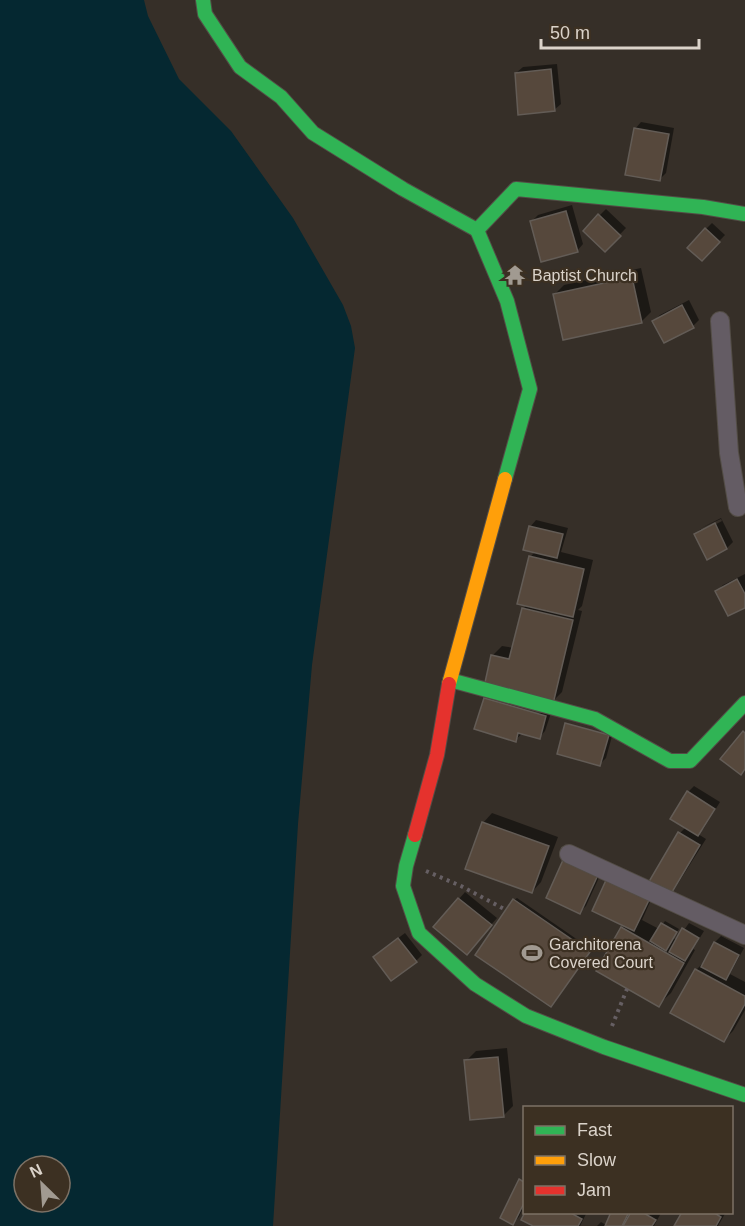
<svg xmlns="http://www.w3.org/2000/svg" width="745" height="1226" font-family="Helvetica,sans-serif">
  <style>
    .water { fill: #052831; fill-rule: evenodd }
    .shadow { fill: #0007 }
    .building { fill: #56483c; stroke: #635c56; stroke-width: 1.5 }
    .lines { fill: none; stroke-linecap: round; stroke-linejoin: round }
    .street-casing { stroke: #534d46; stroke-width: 20 }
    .fast-casing { stroke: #534d46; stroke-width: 16 }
    .slow-casing { stroke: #534d46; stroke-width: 16 }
    .jam-casing { stroke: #534d46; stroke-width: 16 }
    .path { stroke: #665f63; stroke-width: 4; stroke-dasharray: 3 4.5; stroke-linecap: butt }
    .street { stroke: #645c64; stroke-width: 18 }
    .fast { stroke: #30b455; stroke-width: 14 }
    .slow { stroke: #ff9f0a; stroke-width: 14 }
    .jam { stroke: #e5322d; stroke-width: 14 }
    .labels { text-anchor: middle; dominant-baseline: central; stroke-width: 4.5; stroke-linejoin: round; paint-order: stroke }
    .poi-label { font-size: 16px; fill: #dbd3ca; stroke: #3c3022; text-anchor: start }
  </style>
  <rect width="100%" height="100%" fill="#362f28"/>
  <!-- water -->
  <path class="water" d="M0,0H144L148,16L179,79L231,131L293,218L343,305L351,326L355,348L312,665L298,824L273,1226H0ZM24,1166H60V1202H24Z"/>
  <!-- shadow -->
  <g class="shadow">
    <polygon points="557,64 561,104 554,110 516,73 523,67"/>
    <polygon points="641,122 674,128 666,173 660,179 635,129"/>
    <polygon points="572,205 583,244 577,251 531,222 538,215"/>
    <polygon points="606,209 626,228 605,250 585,230"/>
    <polygon points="712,223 725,235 702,259 706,229"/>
    <polygon points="641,268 651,312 641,322 555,294 564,285"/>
    <polygon points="689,300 699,320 693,326 654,321 660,315"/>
    <polygon points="721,518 733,542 727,548 695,534 701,529 701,532 722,521 721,519 701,528"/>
    <polygon points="536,520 568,528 561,552 593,560 582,606 578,610 582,611 562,692 552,702 485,686 493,655 502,646 514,648 523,609 527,605 530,557 535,552 530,527"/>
    <polygon points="745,574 745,606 717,591 723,585"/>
    <polygon points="552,710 545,731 539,738 523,733 515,740 476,728"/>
    <polygon points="614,729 606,758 600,764 559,752"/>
    <polygon points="694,786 720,802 704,828 698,834 706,839 674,890 668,897 680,833 686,827 688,792"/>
    <polygon points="492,813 558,837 541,882 532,892 483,823"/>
    <polygon points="564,861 603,869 586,906 580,912"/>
    <polygon points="655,891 642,920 659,929 665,921 679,929 673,938 677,940 689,923 704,931 693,949 695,950 671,993 658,1005 622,928"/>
    <polygon points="465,892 497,918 473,946 435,927"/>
    <polygon points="517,898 591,949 554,1003 514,900"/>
    <polygon points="405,933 422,955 416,961 381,951"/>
    <polygon points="721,936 744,948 730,974 745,982 745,1010 733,1031 724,1040 696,970 706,960 715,942"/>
    <polygon points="507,1048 513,1106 503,1116 466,1061 476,1051"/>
    <polygon points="524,1176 524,1206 519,1217 513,1223 502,1218"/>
    <polygon points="527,1212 587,1212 580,1226 532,1226 533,1224"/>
    <polygon points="613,1212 629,1214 661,1213 654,1226 625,1226 626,1223 623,1226 597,1226 601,1222 606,1225"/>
    <polygon points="684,1212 726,1212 718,1226 676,1226"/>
  </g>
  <!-- building -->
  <g class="building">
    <polygon points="551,69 555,111 518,115 515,73"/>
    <polygon points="634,128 669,134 660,181 625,175"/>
    <polygon points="566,211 578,252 541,262 530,221"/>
    <polygon points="598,214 621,236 605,252 583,231"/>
    <polygon points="705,228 720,242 702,261 687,248"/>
    <polygon points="632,277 642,323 563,340 553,294"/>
    <polygon points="682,305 694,328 664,343 652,321"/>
    <polygon points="715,523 727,549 707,560 694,534"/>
    <polygon points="529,526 563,534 557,558 523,550"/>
    <polygon points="529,556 584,569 573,617 517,604"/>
    <polygon points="737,579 745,594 745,608 728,616 715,591"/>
    <polygon points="522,608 573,620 553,704 484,687 491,655 509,659"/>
    <polygon points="484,698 546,716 540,739 518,733 516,742 474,729"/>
    <polygon points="565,723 609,735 600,766 557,754"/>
    <polygon points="743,731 745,733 745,769 741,775 720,759"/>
    <polygon points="687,791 715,809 698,836 670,819"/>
    <polygon points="482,822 549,846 532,893 465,869"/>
    <polygon points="678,832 700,845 668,899 647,885"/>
    <polygon points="563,860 598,875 580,914 546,898"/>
    <polygon points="607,878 650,898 634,931 592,911"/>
    <polygon points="458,898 492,925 467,955 433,927"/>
    <polygon points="513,899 590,952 551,1007 475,955"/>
    <polygon points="661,923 677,932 666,951 650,941"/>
    <polygon points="621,927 684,963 659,1007 596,971"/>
    <polygon points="682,928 699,938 685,961 669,952"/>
    <polygon points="398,938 417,962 391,981 373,957"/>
    <polygon points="714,942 739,955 726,980 701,967"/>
    <polygon points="695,969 745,996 745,1004 724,1042 670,1013"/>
    <polygon points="498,1057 504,1117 470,1120 464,1060"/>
    <polygon points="519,1179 524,1182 524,1203 513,1225 500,1218"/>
    <polygon points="525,1212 569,1212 582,1219 578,1226 533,1226 521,1220"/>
    <polygon points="611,1212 629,1212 622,1226 605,1226"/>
    <polygon points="631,1212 642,1212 656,1220 652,1226 623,1226"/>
    <polygon points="682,1212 713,1212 721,1217 716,1226 674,1226"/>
  </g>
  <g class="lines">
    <!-- street casing -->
    <g class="street-casing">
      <g id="street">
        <polyline points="720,321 729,453 738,507"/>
        <polyline points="569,854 745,935"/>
      </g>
    </g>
    <!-- fast casing -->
    <g class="fast-casing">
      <g id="fast">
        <polyline points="203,0 205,14 240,67 281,97 313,133 403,189 477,230"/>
        <polyline points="505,479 530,389 507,301 477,230 516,189 703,207 745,214"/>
        <polyline points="450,680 595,719 670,761 690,761 745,703"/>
        <polyline points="415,835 406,866 403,886 419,933 475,984 526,1016 604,1047 745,1095"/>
      </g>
    </g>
    <!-- slow casing -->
    <g class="slow-casing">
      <polyline id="slow" points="449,684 505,479"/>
    </g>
    <!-- jam casing -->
    <g class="jam-casing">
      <polyline id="jam" points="415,835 437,755 449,684"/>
    </g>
    <!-- path -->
    <g class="path">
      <polyline points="426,871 461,886 506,910"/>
      <polyline points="612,1026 627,989"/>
    </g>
    <!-- street -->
    <use href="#street" class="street"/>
    <!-- fast -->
    <use href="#fast" class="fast"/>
    <!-- slow -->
    <use href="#slow" class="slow"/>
    <!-- jam -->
    <use href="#jam" class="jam"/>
  </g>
  <!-- icons -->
  <defs>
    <g id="temple-bare" transform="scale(1.62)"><path d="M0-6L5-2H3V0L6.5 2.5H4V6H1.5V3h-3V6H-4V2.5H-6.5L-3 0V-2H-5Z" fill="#a19a91" stroke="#3c3022" stroke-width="2.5" paint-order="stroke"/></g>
    <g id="stadium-bare" transform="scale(1.62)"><path d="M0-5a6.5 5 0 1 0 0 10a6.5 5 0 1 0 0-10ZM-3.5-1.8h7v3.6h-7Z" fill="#a19a91" stroke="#3c3022" stroke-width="2.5" paint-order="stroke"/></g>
  </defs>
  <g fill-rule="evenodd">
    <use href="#temple-bare" x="515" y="275"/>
    <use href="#stadium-bare" x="532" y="953"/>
  </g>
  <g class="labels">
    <!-- poi labels -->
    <g class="poi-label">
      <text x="532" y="275">Baptist Church</text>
      <text x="549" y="944">Garchitorena<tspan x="549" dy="18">Covered Court</tspan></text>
    </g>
  </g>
  <!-- legend -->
  <rect x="523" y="1106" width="210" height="108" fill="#3c3022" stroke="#7c7165" stroke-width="1.5"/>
  <rect x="535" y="1126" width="30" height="9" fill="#30b455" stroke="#7c7165" stroke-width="1.5"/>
  <text x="577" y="1136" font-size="18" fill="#dbd3ca">Fast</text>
  <rect x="535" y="1156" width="30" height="9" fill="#ff9f0a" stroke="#7c7165" stroke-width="1.5"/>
  <text x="577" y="1166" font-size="18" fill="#dbd3ca">Slow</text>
  <rect x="535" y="1186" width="30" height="9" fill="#e5322d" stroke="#7c7165" stroke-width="1.5"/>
  <text x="577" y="1196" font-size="18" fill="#dbd3ca">Jam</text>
  <!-- north arrow -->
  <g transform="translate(42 1184) rotate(335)"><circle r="28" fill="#3c3022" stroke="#7c7165" stroke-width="1.5"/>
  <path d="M0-4.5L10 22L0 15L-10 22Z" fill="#a19a91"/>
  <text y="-9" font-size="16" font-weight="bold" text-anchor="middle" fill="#dbd3ca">N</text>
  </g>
  <!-- scale -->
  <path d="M541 39v9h158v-9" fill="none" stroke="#dbd3ca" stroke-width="3"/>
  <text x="550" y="39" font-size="18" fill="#dbd3ca" stroke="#3c3022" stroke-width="4.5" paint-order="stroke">50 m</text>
</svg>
